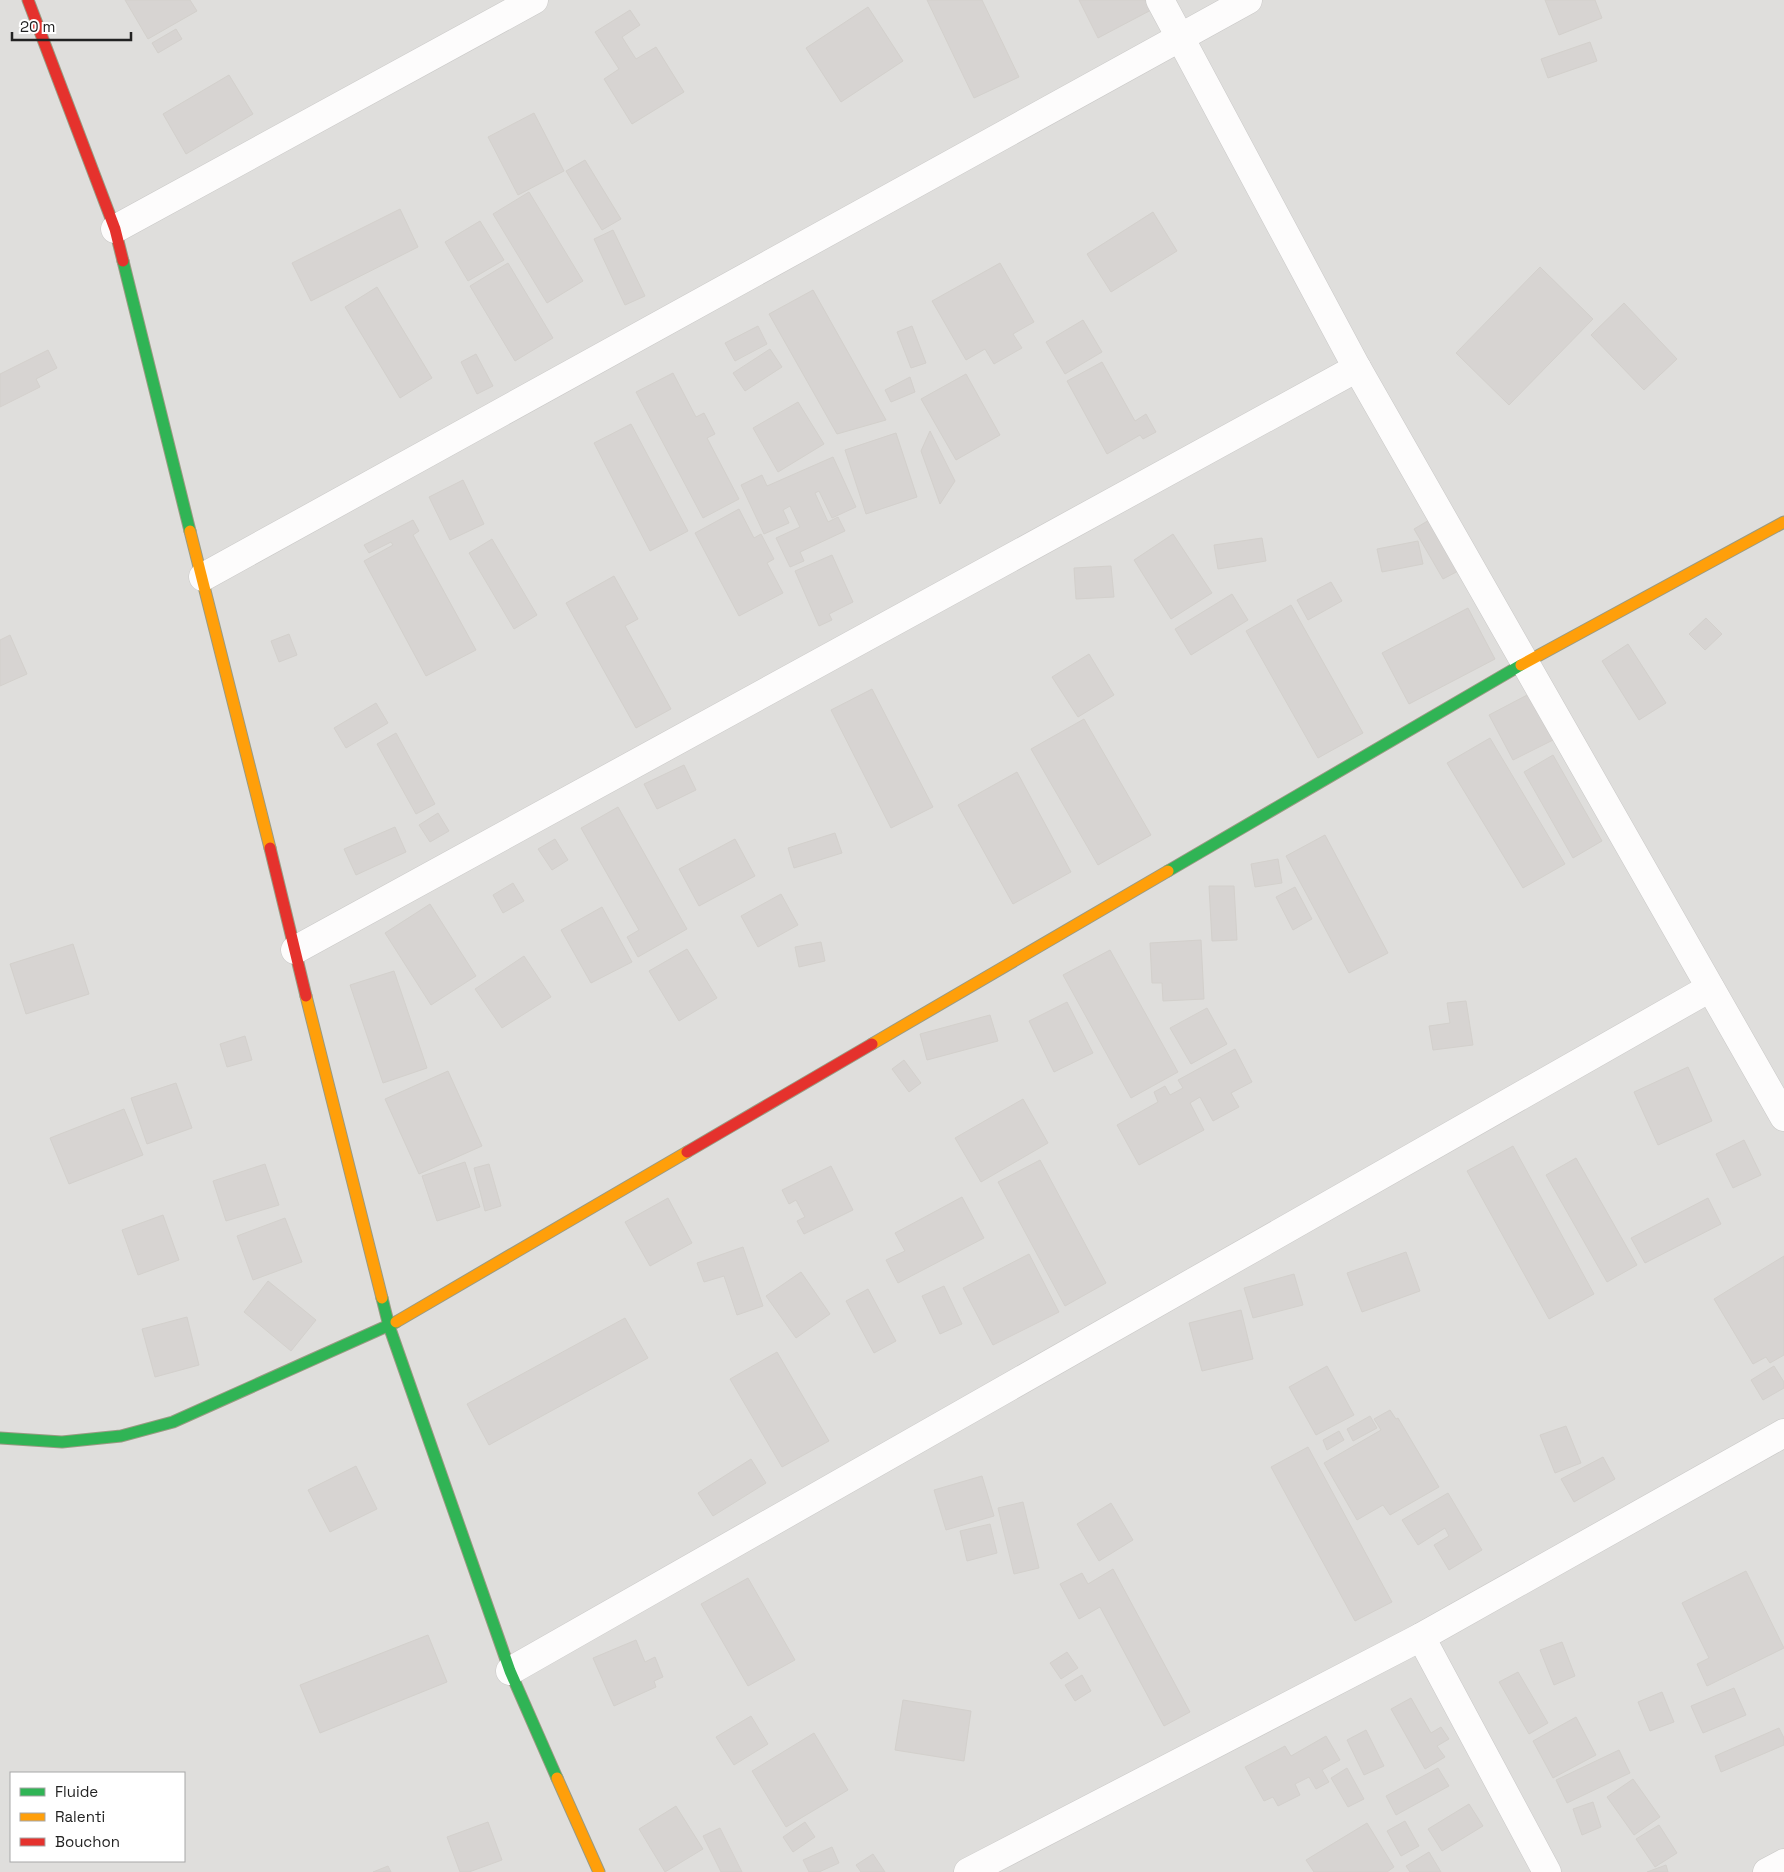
<svg xmlns="http://www.w3.org/2000/svg" width="1784" height="1872" font-family="'Space Grotesk',sans-serif">
  <style>
    .residential { fill: #dfdedc; fill-rule: evenodd }
    .building { fill: #d7d4d2; stroke: #d3d0cc }
    .lines { fill: none; stroke-linecap: round; stroke-linejoin: round }
    .street-casing { stroke: #c9c8c7; stroke-width: 29 }
    .fast-casing { stroke: #999a82; stroke-width: 13 }
    .slow-casing { stroke: #999a82; stroke-width: 13 }
    .jam-casing { stroke: #999a82; stroke-width: 13 }
    .street { stroke: #fdfcfc; stroke-width: 28 }
    .fast { stroke: #30b455; stroke-width: 11 }
    .slow { stroke: #ff9f0a; stroke-width: 11 }
    .jam { stroke: #e5322d; stroke-width: 11 }
  </style>
  <rect width="100%" height="100%" fill="#f0eeeb"/>
  <!-- residential -->
  <path class="residential" d="M0,0H1784V1872H0ZM11,1773H184V1861H11Z"/>
  <!-- building -->
  <g class="building">
    <polygon points="125,0 190,0 197,11 148,39"/>
    <polygon points="927,0 982,0 1019,77 974,98"/>
    <polygon points="1079,0 1149,0 1153,9 1098,38"/>
    <polygon points="1545,0 1595,0 1602,18 1559,35"/>
    <polygon points="868,7 903,61 841,102 806,48"/>
    <polygon points="630,10 640,25 622,37 636,59 656,47 684,92 632,124 604,79 619,69 595,32"/>
    <polygon points="176,29 182,39 158,53 152,43"/>
    <polygon points="1590,42 1597,61 1548,78 1541,59"/>
    <polygon points="229,75 253,114 186,154 163,114"/>
    <polygon points="534,113 564,171 518,195 488,137"/>
    <polygon points="585,160 621,219 602,230 566,171"/>
    <polygon points="529,192 583,281 547,303 493,214"/>
    <polygon points="400,209 418,247 311,301 292,263"/>
    <polygon points="1153,212 1177,251 1111,292 1087,254"/>
    <polygon points="480,221 504,260 468,281 445,242"/>
    <polygon points="613,230 645,296 625,305 594,239"/>
    <polygon points="508,263 553,338 515,361 470,286"/>
    <polygon points="1000,263 1034,322 1013,334 1022,348 994,364 985,349 966,360 932,301"/>
    <polygon points="1540,267 1593,319 1509,405 1456,353"/>
    <polygon points="377,287 432,378 400,398 345,307"/>
    <polygon points="813,290 886,420 837,434 769,314"/>
    <polygon points="1624,303 1677,359 1644,390 1591,335"/>
    <polygon points="1083,320 1102,352 1065,374 1046,342"/>
    <polygon points="758,326 767,344 735,361 725,343"/>
    <polygon points="912,326 926,363 911,368 897,332"/>
    <polygon points="770,349 782,367 745,391 733,373"/>
    <polygon points="48,350 57,368 36,379 40,387 0,407 0,374"/>
    <polygon points="476,354 493,386 477,394 461,362"/>
    <polygon points="1102,362 1135,421 1146,414 1156,432 1143,439 1140,435 1107,454 1067,381"/>
    <polygon points="673,373 696,417 704,413 715,434 707,438 739,499 703,518 636,392"/>
    <polygon points="966,374 1000,435 956,460 921,399"/>
    <polygon points="910,377 915,392 891,402 885,390"/>
    <polygon points="798,402 824,444 778,472 753,428"/>
    <polygon points="631,424 688,531 650,551 594,443"/>
    <polygon points="930,431 955,481 940,504 921,451"/>
    <polygon points="896,433 917,497 866,514 845,450"/>
    <polygon points="833,457 856,507 832,518 819,491 815,493 828,522 838,517 845,531 800,552 804,561 790,567 776,538 800,527 790,506 783,510 789,523 764,534 741,485 762,475 767,486"/>
    <polygon points="463,480 484,524 450,540 429,497"/>
    <polygon points="739,509 754,538 761,534 774,559 767,563 783,593 739,616 695,533"/>
    <polygon points="1431,519 1460,570 1443,579 1414,529"/>
    <polygon points="413,520 419,531 413,535 476,650 426,676 364,561 393,545 391,542 369,553 364,545"/>
    <polygon points="1173,534 1212,593 1171,619 1134,560"/>
    <polygon points="1262,538 1266,561 1218,569 1214,545"/>
    <polygon points="492,539 537,615 514,629 469,553"/>
    <polygon points="1418,541 1423,564 1382,572 1377,549"/>
    <polygon points="832,555 853,602 829,614 832,620 819,626 795,571"/>
    <polygon points="1111,566 1114,597 1076,599 1074,568"/>
    <polygon points="614,576 638,619 625,626 671,709 636,728 566,603"/>
    <polygon points="1331,582 1342,601 1308,620 1297,600"/>
    <polygon points="1232,594 1248,620 1191,655 1175,629"/>
    <polygon points="1291,605 1363,733 1318,758 1246,631"/>
    <polygon points="1468,608 1495,659 1409,704 1382,653"/>
    <polygon points="1706,618 1722,634 1705,650 1689,634"/>
    <polygon points="289,634 297,655 279,662 271,641"/>
    <polygon points="10,635 27,674 0,686 0,640"/>
    <polygon points="1628,644 1666,703 1639,720 1602,661"/>
    <polygon points="1089,654 1114,695 1078,717 1052,677"/>
    <polygon points="872,689 933,807 891,828 831,710"/>
    <polygon points="1531,693 1555,739 1513,760 1489,715"/>
    <polygon points="376,703 388,723 346,748 334,728"/>
    <polygon points="1084,719 1151,835 1098,865 1031,749"/>
    <polygon points="396,733 435,804 416,814 377,744"/>
    <polygon points="1490,738 1565,864 1523,888 1447,763"/>
    <polygon points="1553,755 1602,841 1573,858 1524,772"/>
    <polygon points="684,765 696,790 657,809 644,784"/>
    <polygon points="1017,772 1071,872 1013,904 958,805"/>
    <polygon points="618,807 687,929 638,957 627,937 639,930 581,828"/>
    <polygon points="438,813 449,831 430,842 419,825"/>
    <polygon points="395,827 406,852 356,875 344,849"/>
    <polygon points="835,833 842,853 794,868 788,848"/>
    <polygon points="1325,835 1388,953 1349,973 1286,856"/>
    <polygon points="555,839 568,860 552,870 538,849"/>
    <polygon points="735,839 755,876 699,906 679,869"/>
    <polygon points="1278,859 1282,883 1255,887 1251,864"/>
    <polygon points="513,883 524,901 503,913 493,895"/>
    <polygon points="1209,886 1234,886 1237,940 1212,941"/>
    <polygon points="1295,887 1312,919 1293,930 1276,897"/>
    <polygon points="781,894 798,925 758,947 741,916"/>
    <polygon points="430,904 476,976 431,1005 385,933"/>
    <polygon points="602,907 632,962 591,983 561,930"/>
    <polygon points="1201,940 1204,999 1163,1001 1162,983 1152,983 1150,943"/>
    <polygon points="821,942 825,961 799,967 795,947"/>
    <polygon points="73,944 89,994 26,1014 10,964"/>
    <polygon points="687,949 717,998 679,1021 649,971"/>
    <polygon points="1110,950 1178,1072 1131,1098 1063,975"/>
    <polygon points="524,956 551,997 502,1028 475,989"/>
    <polygon points="394,971 427,1068 383,1083 350,985"/>
    <polygon points="1466,1001 1473,1045 1433,1050 1429,1026 1450,1023 1447,1003"/>
    <polygon points="1067,1002 1093,1053 1054,1072 1029,1021"/>
    <polygon points="1207,1008 1227,1044 1191,1064 1170,1028"/>
    <polygon points="990,1015 998,1041 927,1060 920,1034"/>
    <polygon points="245,1036 252,1060 227,1067 220,1044"/>
    <polygon points="1235,1049 1252,1082 1231,1093 1239,1107 1213,1121 1200,1097 1190,1103 1204,1130 1139,1165 1117,1125 1158,1102 1154,1092 1165,1086 1170,1095 1183,1088 1178,1080"/>
    <polygon points="904,1060 921,1083 909,1092 892,1069"/>
    <polygon points="1688,1067 1712,1121 1658,1145 1634,1092"/>
    <polygon points="448,1071 482,1146 419,1174 385,1099"/>
    <polygon points="176,1083 192,1128 147,1144 131,1098"/>
    <polygon points="1023,1099 1048,1143 981,1182 955,1138"/>
    <polygon points="124,1109 143,1155 69,1184 50,1138"/>
    <polygon points="1744,1140 1761,1175 1733,1188 1716,1154"/>
    <polygon points="1513,1146 1594,1294 1549,1319 1467,1171"/>
    <polygon points="1576,1158 1637,1265 1607,1282 1546,1175"/>
    <polygon points="1040,1160 1106,1283 1065,1306 998,1182"/>
    <polygon points="465,1162 480,1207 437,1221 422,1176"/>
    <polygon points="265,1164 279,1205 226,1221 213,1181"/>
    <polygon points="489,1164 501,1206 485,1211 474,1168"/>
    <polygon points="831,1166 853,1210 804,1234 797,1221 805,1217 796,1200 789,1204 782,1190"/>
    <polygon points="962,1197 984,1238 898,1283 886,1260 905,1251 895,1233"/>
    <polygon points="668,1198 692,1243 650,1266 625,1222"/>
    <polygon points="1708,1198 1721,1224 1645,1263 1631,1238"/>
    <polygon points="163,1215 179,1260 138,1275 122,1230"/>
    <polygon points="285,1218 302,1262 253,1280 237,1236"/>
    <polygon points="743,1247 763,1306 737,1315 724,1276 704,1282 697,1263"/>
    <polygon points="1406,1252 1420,1291 1362,1312 1347,1273"/>
    <polygon points="1029,1254 1059,1312 993,1345 963,1288"/>
    <polygon points="1784,1256 1784,1355 1770,1363 1766,1357 1753,1364 1714,1299"/>
    <polygon points="801,1272 830,1314 796,1338 766,1296"/>
    <polygon points="1294,1274 1303,1305 1253,1318 1244,1288"/>
    <polygon points="268,1281 316,1320 291,1351 244,1312"/>
    <polygon points="944,1286 962,1324 940,1334 922,1296"/>
    <polygon points="868,1289 896,1341 874,1353 846,1301"/>
    <polygon points="1241,1310 1253,1359 1202,1371 1189,1323"/>
    <polygon points="187,1317 199,1365 155,1377 142,1329"/>
    <polygon points="625,1318 648,1358 489,1445 467,1404"/>
    <polygon points="777,1352 829,1441 782,1467 730,1379"/>
    <polygon points="1327,1366 1354,1415 1316,1435 1289,1387"/>
    <polygon points="1774,1366 1784,1382 1784,1388 1763,1400 1751,1380"/>
    <polygon points="1390,1410 1396,1419 1398,1418 1439,1487 1390,1515 1383,1505 1357,1520 1324,1463 1381,1430 1374,1419"/>
    <polygon points="1370,1416 1377,1428 1353,1441 1347,1429"/>
    <polygon points="1566,1426 1581,1463 1555,1473 1540,1435"/>
    <polygon points="1339,1431 1344,1440 1327,1450 1323,1440"/>
    <polygon points="1308,1447 1392,1602 1355,1621 1271,1467"/>
    <polygon points="1603,1457 1615,1479 1574,1502 1561,1479"/>
    <polygon points="751,1459 766,1483 713,1516 698,1493"/>
    <polygon points="356,1466 377,1509 330,1532 308,1490"/>
    <polygon points="982,1476 994,1516 946,1530 934,1490"/>
    <polygon points="1448,1493 1482,1550 1449,1570 1434,1545 1449,1536 1445,1528 1418,1545 1402,1520"/>
    <polygon points="1023,1502 1039,1568 1014,1574 998,1508"/>
    <polygon points="1111,1503 1133,1540 1099,1561 1077,1524"/>
    <polygon points="990,1524 997,1553 967,1561 960,1531"/>
    <polygon points="1113,1569 1190,1712 1164,1726 1100,1607 1079,1619 1060,1584 1082,1573 1088,1584"/>
    <polygon points="1746,1571 1784,1648 1707,1686 1697,1664 1709,1658 1682,1603"/>
    <polygon points="748,1578 795,1660 748,1686 701,1604"/>
    <polygon points="428,1635 447,1682 320,1733 300,1685"/>
    <polygon points="636,1640 645,1662 655,1657 663,1677 654,1681 656,1687 614,1706 593,1658"/>
    <polygon points="1562,1642 1575,1676 1554,1685 1540,1650"/>
    <polygon points="1067,1652 1078,1668 1061,1679 1050,1663"/>
    <polygon points="1518,1672 1548,1723 1529,1734 1499,1682"/>
    <polygon points="1082,1675 1091,1691 1075,1701 1065,1685"/>
    <polygon points="1734,1688 1746,1715 1703,1733 1691,1706"/>
    <polygon points="1662,1692 1674,1722 1650,1731 1638,1702"/>
    <polygon points="1411,1698 1431,1733 1441,1727 1449,1739 1437,1746 1445,1757 1425,1769 1391,1709"/>
    <polygon points="903,1700 971,1711 964,1761 895,1750"/>
    <polygon points="751,1716 768,1744 734,1765 716,1737"/>
    <polygon points="1576,1717 1596,1755 1553,1778 1533,1741"/>
    <polygon points="1779,1728 1784,1738 1784,1745 1721,1772 1715,1756"/>
    <polygon points="1366,1730 1384,1766 1364,1775 1347,1740"/>
    <polygon points="814,1733 848,1790 786,1827 752,1771"/>
    <polygon points="1326,1736 1340,1760 1322,1770 1329,1782 1316,1789 1309,1777 1295,1784 1300,1795 1278,1806 1273,1797 1264,1801 1245,1767 1285,1746 1291,1756"/>
    <polygon points="1619,1750 1630,1773 1567,1803 1556,1780"/>
    <polygon points="1347,1768 1364,1799 1348,1807 1331,1778"/>
    <polygon points="1438,1768 1449,1786 1396,1815 1386,1796"/>
    <polygon points="1633,1779 1660,1817 1634,1835 1607,1797"/>
    <polygon points="1593,1802 1601,1827 1582,1835 1573,1809"/>
    <polygon points="1469,1804 1483,1826 1442,1851 1428,1829"/>
    <polygon points="676,1806 703,1849 665,1872 639,1829"/>
    <polygon points="1405,1821 1419,1846 1401,1856 1387,1831"/>
    <polygon points="488,1822 502,1860 469,1872 460,1872 447,1837"/>
    <polygon points="805,1822 815,1837 793,1852 783,1837"/>
    <polygon points="1367,1823 1394,1867 1387,1872 1314,1872 1306,1860"/>
    <polygon points="1659,1825 1677,1853 1655,1867 1636,1839"/>
    <polygon points="720,1828 742,1872 721,1872 703,1836"/>
    <polygon points="832,1847 839,1863 819,1872 809,1872 803,1860"/>
    <polygon points="1429,1852 1441,1872 1410,1872 1406,1866"/>
    <polygon points="873,1854 885,1872 861,1872 856,1865"/>
    <polygon points="1666,1865 1668,1872 1647,1872"/>
    <polygon points="388,1866 391,1872 373,1872"/>
  </g>
  <g class="lines">
    <!-- street casing -->
    <g class="street-casing">
      <g id="street">
        <polyline points="1160,0 1357,368 1784,1117"/>
        <polyline points="115,229 534,0"/>
        <polyline points="203,577 1248,0"/>
        <polyline points="295,950 1357,368"/>
        <polyline points="1421,1637 1547,1872"/>
        <polyline points="510,1671 1710,988"/>
        <polyline points="968,1872 1421,1637 1784,1433"/>
        <polyline points="1767,1872 1784,1863"/>
      </g>
    </g>
    <!-- fast casing -->
    <g class="fast-casing">
      <g id="fast">
        <polyline points="123,261 190,531"/>
        <polyline points="1168,871 1521,665"/>
        <polyline points="382,1298 389,1326 510,1671 557,1778"/>
        <polyline points="0,1438 62,1442 121,1436 173,1422 396,1322"/>
      </g>
    </g>
    <!-- slow casing -->
    <g class="slow-casing">
      <g id="slow">
        <polyline points="190,531 270,848"/>
        <polyline points="1521,665 1784,522"/>
        <polyline points="306,996 382,1298"/>
        <polyline points="872,1044 1168,871"/>
        <polyline points="396,1322 687,1152"/>
        <polyline points="557,1778 599,1872"/>
      </g>
    </g>
    <!-- jam casing -->
    <g class="jam-casing">
      <g id="jam">
        <polyline points="28,0 115,229 123,261"/>
        <polyline points="270,848 306,996"/>
        <polyline points="687,1152 872,1044"/>
      </g>
    </g>
    <!-- street -->
    <use href="#street" class="street"/>
    <!-- fast -->
    <use href="#fast" class="fast"/>
    <!-- slow -->
    <use href="#slow" class="slow"/>
    <!-- jam -->
    <use href="#jam" class="jam"/>
  </g>
  <!-- legend -->
  <rect x="10" y="1772" width="175" height="90" fill="#ffffff" stroke="#a7a7a7"/>
  <rect x="20" y="1788" width="25" height="8" fill="#30b455" stroke="#a7a7a7"/>
  <text x="55" y="1797" font-size="15" fill="#222222">Fluide</text>
  <rect x="20" y="1813" width="25" height="8" fill="#ff9f0a" stroke="#a7a7a7"/>
  <text x="55" y="1822" font-size="15" fill="#222222">Ralenti</text>
  <rect x="20" y="1838" width="25" height="8" fill="#e5322d" stroke="#a7a7a7"/>
  <text x="55" y="1847" font-size="15" fill="#222222">Bouchon</text>
  <!-- scale -->
  <path d="M12 32v8h119v-8" fill="none" stroke="#222222" stroke-width="2.5"/>
  <text x="20" y="32" font-size="15" fill="#222222" stroke="#ffffff" stroke-width="4" paint-order="stroke">20 m</text>
</svg>
